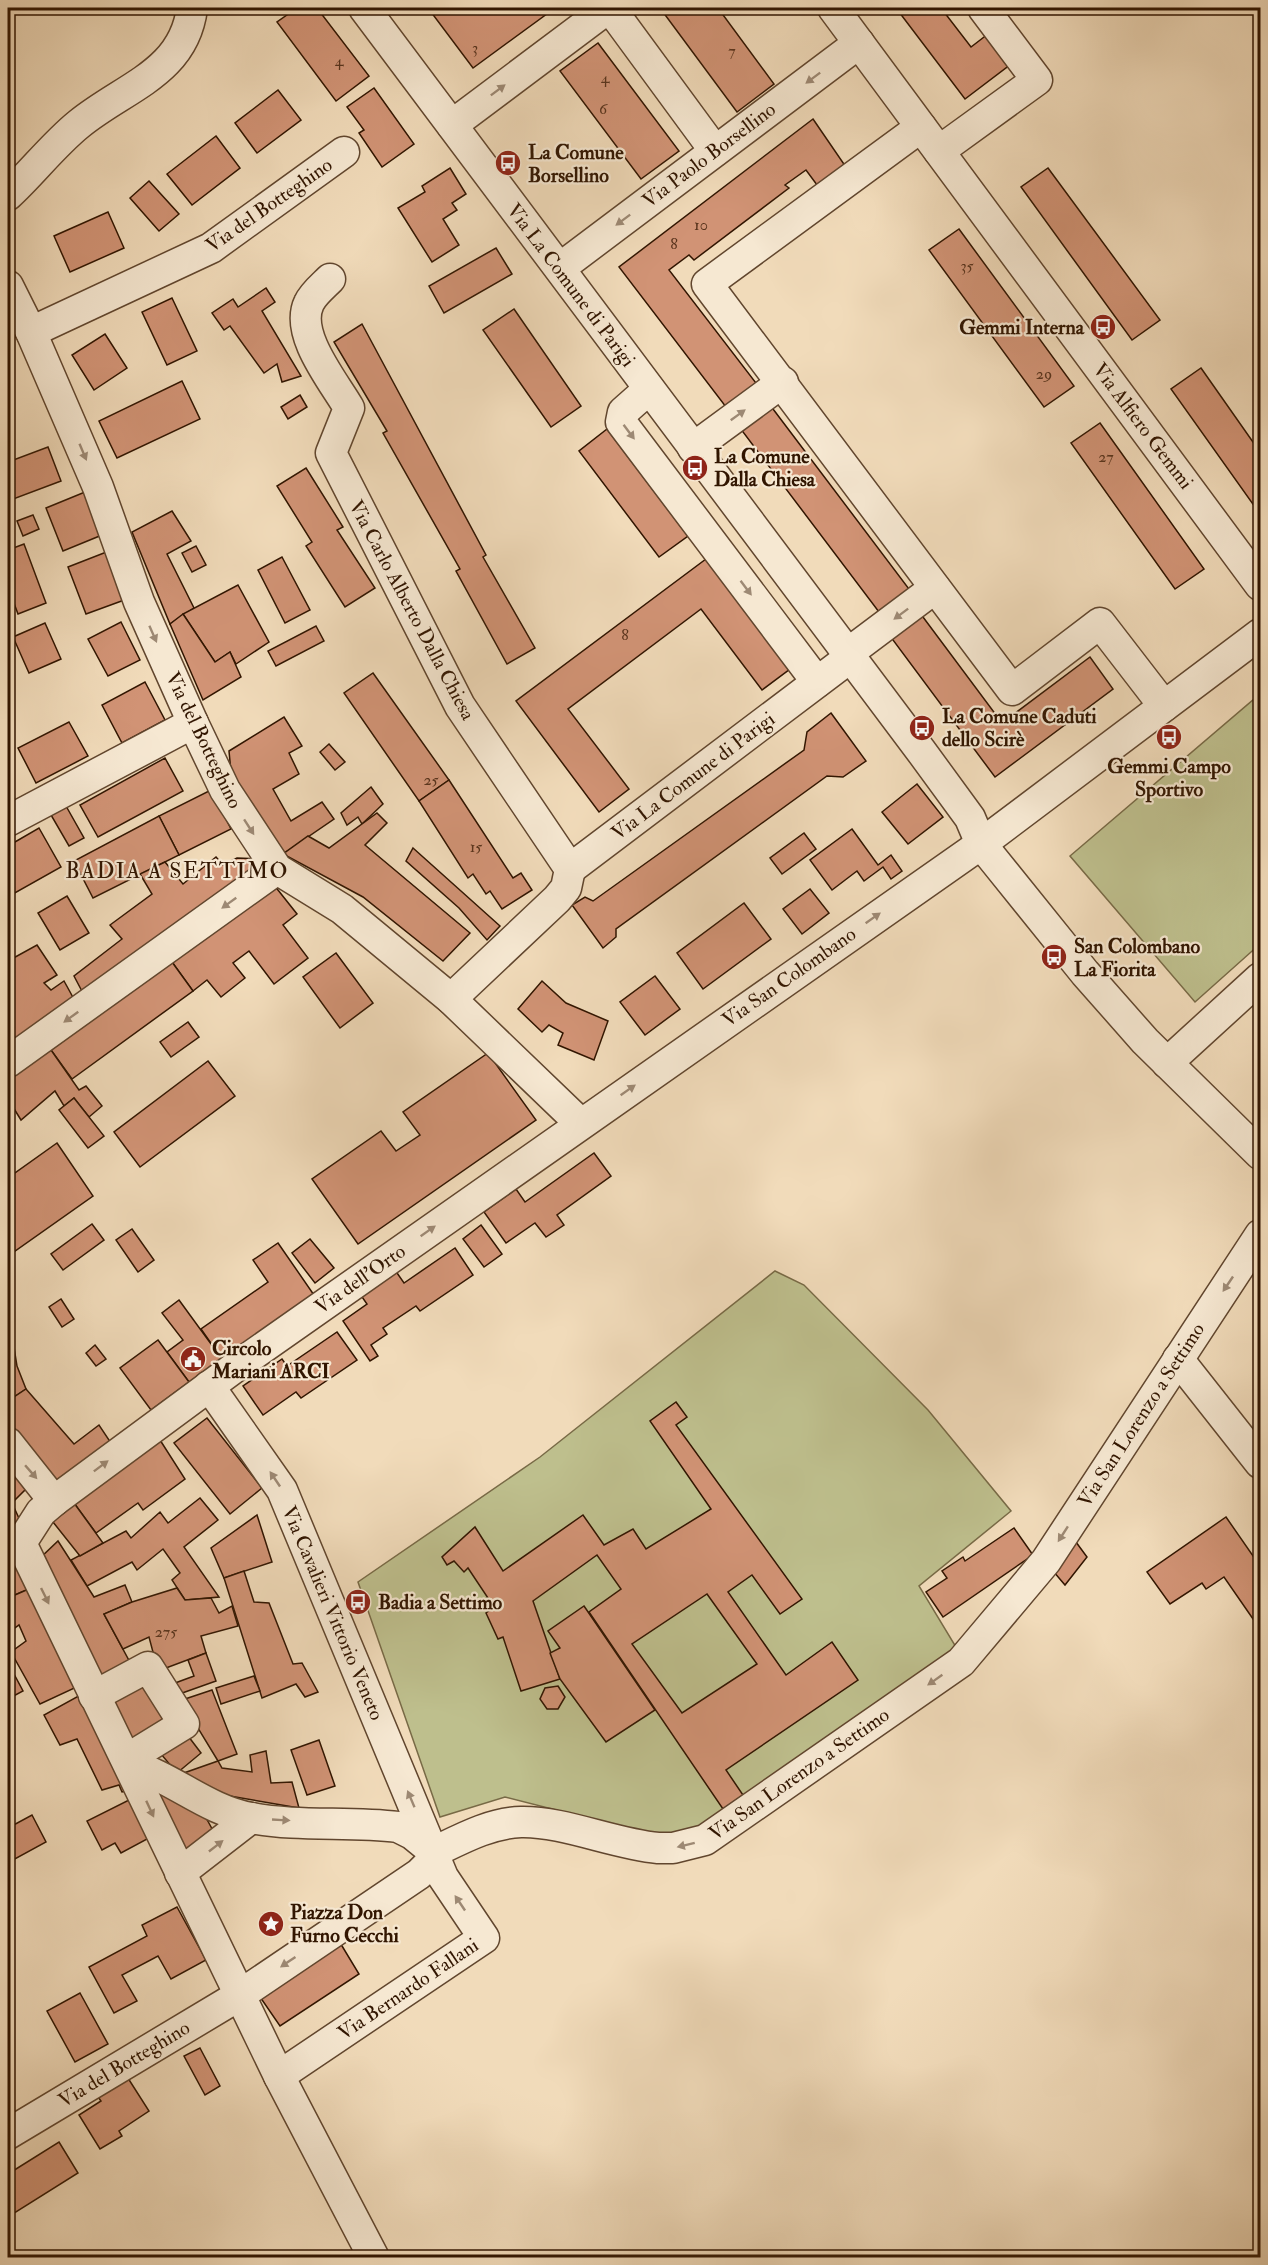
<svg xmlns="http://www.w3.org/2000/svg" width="1268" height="2265" font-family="'IM FELL Double Pica',serif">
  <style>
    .green { fill: #bebf8d; stroke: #786a46; stroke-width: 1.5 }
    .building { fill: #d19375; stroke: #311500; stroke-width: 1.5; fill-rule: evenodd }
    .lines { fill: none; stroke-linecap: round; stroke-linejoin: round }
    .minor-casing { stroke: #61462e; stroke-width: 33 }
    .minor { stroke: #f6e8d2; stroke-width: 30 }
    .oneway { fill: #9d8974 }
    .labels { text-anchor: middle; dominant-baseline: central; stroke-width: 4.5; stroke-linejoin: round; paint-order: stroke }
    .number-label { font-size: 16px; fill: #59341d }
    .poi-label { font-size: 20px; font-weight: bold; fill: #311500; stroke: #f6e8d2; text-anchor: start }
    .street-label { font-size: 20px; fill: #311500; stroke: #f6e8d2 }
    .quarter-label { font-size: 22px; letter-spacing: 1.5px; fill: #311500; stroke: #f6e8d2 }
  </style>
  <rect width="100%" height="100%" fill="#f1dbba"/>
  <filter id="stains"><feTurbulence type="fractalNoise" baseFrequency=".00333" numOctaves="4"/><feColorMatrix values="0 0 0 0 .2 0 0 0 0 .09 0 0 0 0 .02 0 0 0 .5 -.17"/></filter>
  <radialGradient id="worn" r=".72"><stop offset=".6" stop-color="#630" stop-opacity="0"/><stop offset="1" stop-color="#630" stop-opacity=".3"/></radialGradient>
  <!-- green -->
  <g class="green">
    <polygon points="1260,694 1260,944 1195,1002 1070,856"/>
    <polygon points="775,1271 804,1285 928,1410 1011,1511 919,1586 959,1652 698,1830 658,1836 505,1797 440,1817 358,1582 540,1457"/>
  </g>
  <!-- building -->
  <g class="building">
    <polygon points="297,8 317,8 369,76 336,101 277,22"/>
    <polygon points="428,8 477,8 480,12 485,8 555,8 473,68"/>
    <polygon points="660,8 718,8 774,84 737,112"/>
    <polygon points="896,8 941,8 971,47 988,34 1011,64 965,99"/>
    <polygon points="598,43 679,151 641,179 560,71"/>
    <polygon points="374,88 414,144 382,167 359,133 364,130 347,107"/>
    <polygon points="278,90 301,120 257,153 235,123"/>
    <polygon points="813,119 848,170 820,189 806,170 785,185 789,188 694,260 689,255 669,270 756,383 726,407 619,267"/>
    <polygon points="216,136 240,168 192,205 167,174"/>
    <polygon points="450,168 466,194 452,203 457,210 443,219 459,245 432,262 398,208 425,192 422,186"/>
    <polygon points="1048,168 1160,320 1132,340 1021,187"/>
    <polygon points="149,181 179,214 159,231 130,198"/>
    <polygon points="108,212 124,248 70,272 54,236"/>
    <polygon points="959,229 1074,386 1044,407 929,250"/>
    <polygon points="496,248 512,274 444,313 429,286"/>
    <polygon points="266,288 275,302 262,311 301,376 282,382 277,364 264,373 230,326 224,330 212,313 233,299 238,307"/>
    <polygon points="172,298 197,351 167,365 142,312"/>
    <polygon points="514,309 581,406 551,427 483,330"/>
    <polygon points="362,324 486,555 483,557 535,648 507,664 456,571 460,569 383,433 387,431 334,342"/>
    <polygon points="105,334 127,368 94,390 72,355"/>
    <polygon points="1201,368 1260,452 1260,514 1171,389"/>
    <polygon points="182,381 200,419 117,458 99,421"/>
    <polygon points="300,395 307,407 288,419 281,407"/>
    <polygon points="770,405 912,593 882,616 740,428"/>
    <polygon points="1100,423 1204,569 1175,589 1071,443"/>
    <polygon points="607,429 688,536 659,557 579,451"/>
    <polygon points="48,447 61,481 8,501 8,462"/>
    <polygon points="306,468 343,527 337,530 375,588 345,607 306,546 312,542 277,486"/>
    <polygon points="85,492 102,535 63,551 46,508"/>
    <polygon points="172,511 191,541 167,554 194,608 170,624 132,532"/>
    <polygon points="33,515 39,529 23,536 17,521"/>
    <polygon points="24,544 46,603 18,614 8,587 8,550"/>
    <polygon points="196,546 206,565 192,572 182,553"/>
    <polygon points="109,551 127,599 86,614 68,567"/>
    <polygon points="282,557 310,610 285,623 258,570"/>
    <polygon points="706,559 790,669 762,690 701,609 568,709 629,789 599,812 516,701"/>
    <polygon points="238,585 269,642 236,664 230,652 215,662 183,614"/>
    <polygon points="920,613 1002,723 1090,657 1113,689 995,777 890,636"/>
    <polygon points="183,614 215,662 230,652 241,677 203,700 170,624"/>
    <polygon points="121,622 140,660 108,676 88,639"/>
    <polygon points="45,623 61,659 29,673 13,637"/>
    <polygon points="316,626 324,641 276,666 268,651"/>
    <polygon points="373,673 449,780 419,801 344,693"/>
    <polygon points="145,682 165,720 122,743 102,705"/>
    <polygon points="831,713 866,761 843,777 827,776 616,929 616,937 603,948 572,905 585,897 593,901 804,750 807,732"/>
    <polygon points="284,717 302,746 289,753 299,774 273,789 291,821 322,802 334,819 283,854 231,772 229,751"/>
    <polygon points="69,722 88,756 36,783 18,748"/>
    <polygon points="329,744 345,762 335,770 320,752"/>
    <polygon points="165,758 183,791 98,837 80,805"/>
    <polygon points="449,780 513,878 521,873 532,890 502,909 490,891 486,894 473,874 468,878 419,801"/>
    <polygon points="917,784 943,817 908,844 882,812"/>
    <polygon points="371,787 383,804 362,824 358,817 347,825 341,813"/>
    <polygon points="211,790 231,829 179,855 159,816"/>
    <polygon points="66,806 84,838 69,846 51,815"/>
    <polygon points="377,813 387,823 365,845 470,933 443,961 363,897 283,854 308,836 329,848"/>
    <polygon points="159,816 179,855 93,898 74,861"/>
    <polygon points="39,828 61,867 13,894 8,884 8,846"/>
    <polygon points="852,829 878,865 891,855 902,871 891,879 883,867 864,881 857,871 832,890 810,860"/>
    <polygon points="804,833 816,849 782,874 770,858"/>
    <polygon points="413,848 500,926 487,940 459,908 406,861"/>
    <polygon points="216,857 223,865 237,858 264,859 193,919 85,997 74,976 122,939 110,925 152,894 140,874 165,862 183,884"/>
    <polygon points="274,885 297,914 283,925 308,958 274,984 249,951 233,963 245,978 221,997 207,980 193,991 172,962"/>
    <polygon points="810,889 829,913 802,934 783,909"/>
    <polygon points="67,896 89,933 60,950 38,913"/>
    <polygon points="744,903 771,939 703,989 677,953"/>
    <polygon points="37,945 57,975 44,983 51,990 64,981 75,1001 8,1049 8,961"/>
    <polygon points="336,953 373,1003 340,1028 303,977"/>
    <polygon points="172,962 193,991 72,1079 51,1050"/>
    <polygon points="655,976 680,1009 645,1035 620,1002"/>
    <polygon points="542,981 566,1003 608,1021 594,1060 558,1045 563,1033 549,1025 542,1032 518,1009"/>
    <polygon points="188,1022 199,1037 171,1057 160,1042"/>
    <polygon points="51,1050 79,1090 86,1086 102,1106 89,1117 74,1098 64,1106 55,1091 21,1120 8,1099 8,1079"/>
    <polygon points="488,1053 536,1120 358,1244 312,1179 381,1131 396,1151 420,1135 403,1112"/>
    <polygon points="208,1061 235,1096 140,1167 114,1132"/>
    <polygon points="74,1098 104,1136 88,1148 59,1110"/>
    <polygon points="8,1099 13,1108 8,1112"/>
    <polygon points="57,1143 93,1196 8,1256 8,1178"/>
    <polygon points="594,1153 611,1176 557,1215 564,1225 546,1237 535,1223 506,1243 484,1212 516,1189 525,1202"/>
    <polygon points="92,1224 104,1240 63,1270 51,1254"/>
    <polygon points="481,1225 502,1254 484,1267 463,1239"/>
    <polygon points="132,1229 154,1260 138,1272 116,1240"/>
    <polygon points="310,1239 334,1268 315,1283 292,1253"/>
    <polygon points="278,1243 314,1295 222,1359 201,1329 268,1282 253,1260"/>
    <polygon points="455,1248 473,1275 420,1311 416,1306 383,1328 387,1334 371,1345 378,1356 370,1361 343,1321 367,1304 360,1294 395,1270 404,1283"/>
    <polygon points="61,1299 74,1319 62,1327 49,1307"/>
    <polygon points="179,1300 222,1359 189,1382 167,1352 183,1340 162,1313"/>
    <polygon points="8,1310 17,1366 26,1389 8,1401"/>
    <polygon points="337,1332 357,1360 301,1398 296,1392 263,1415 243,1386 282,1359 287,1366"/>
    <polygon points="158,1340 189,1382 151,1410 120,1368"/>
    <polygon points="95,1345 106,1359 96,1366 86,1353"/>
    <polygon points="26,1389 74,1444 99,1425 111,1443 52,1489 8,1434 8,1401"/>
    <path d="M676,1402L687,1417L676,1425L802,1599L780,1614L752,1575L728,1592L786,1675L832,1642L858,1680L726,1770L743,1795L723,1809L589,1612L621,1589L597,1555L533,1601L560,1679L521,1691L503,1637L498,1639L486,1613L494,1607L468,1568L464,1572L454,1561L447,1565L442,1557L475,1527L503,1571L583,1515L604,1545L633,1529L646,1549L711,1509L650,1421ZM707,1594L757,1664L682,1713L632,1644Z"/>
    <polygon points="207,1418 262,1488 230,1514 174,1443"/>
    <polygon points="160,1440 185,1479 143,1510 138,1503 96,1533 74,1503"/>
    <polygon points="8,1454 34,1481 12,1503 23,1527 8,1537"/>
    <polygon points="200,1498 218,1520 184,1547 219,1597 185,1600 172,1580 180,1573 163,1549 137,1570 132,1562 87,1586 71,1560 126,1531 131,1538 160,1512 168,1523"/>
    <polygon points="74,1503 103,1543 80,1556 53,1522"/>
    <polygon points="257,1515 272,1562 224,1578 211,1548"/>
    <polygon points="1226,1517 1260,1566 1260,1629 1224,1577 1206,1589 1202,1583 1170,1604 1147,1572"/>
    <polygon points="1014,1528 1033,1555 943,1617 926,1592 947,1578 942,1571 963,1557 965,1561"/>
    <polygon points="1073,1538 1087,1557 1065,1585 1053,1571"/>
    <polygon points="58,1541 94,1597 125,1585 132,1602 104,1614 132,1666 100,1686 37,1561"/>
    <polygon points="15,1552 31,1588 8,1598 8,1556"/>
    <polygon points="244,1571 254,1602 269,1603 293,1664 302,1663 318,1692 305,1697 296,1684 262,1698 224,1578"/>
    <polygon points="31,1588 81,1685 40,1704 11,1652 26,1641 19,1625 8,1633 8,1598"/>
    <polygon points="177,1588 185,1600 211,1598 219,1613 232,1606 238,1626 201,1636 206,1653 158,1671 149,1637 123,1649 104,1614 132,1602"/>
    <polygon points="584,1606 655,1710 606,1742 560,1679 550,1653 560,1648 548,1631"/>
    <polygon points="206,1653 216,1681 171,1697 167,1686 194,1676 188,1660"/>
    <polygon points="144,1673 174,1725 137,1746 107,1694"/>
    <polygon points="14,1674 23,1691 8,1699 8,1678"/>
    <polygon points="254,1676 260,1691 221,1704 216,1688"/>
    <polygon points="558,1686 565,1697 558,1709 547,1709 540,1699 545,1688"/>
    <polygon points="212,1690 237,1754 218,1761 198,1728 189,1725 179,1701"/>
    <polygon points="84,1693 133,1790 122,1792 119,1785 102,1790 77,1739 60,1745 44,1715"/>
    <polygon points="182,1728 201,1753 177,1773 155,1747"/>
    <polygon points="319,1740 335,1786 307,1795 291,1750"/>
    <polygon points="266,1751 271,1783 292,1782 299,1808 218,1794 181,1774 218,1761 222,1768 252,1772 250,1755"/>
    <polygon points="150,1777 205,1816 216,1836 181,1861"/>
    <polygon points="129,1800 149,1838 121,1853 115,1843 102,1850 87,1821"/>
    <polygon points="32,1815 46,1842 13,1860 8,1848 8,1828"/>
    <polygon points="177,1907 206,1960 171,1979 158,1956 122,1975 137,2001 114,2013 89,1967 147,1936 142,1925"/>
    <polygon points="339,1941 359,1974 280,2026 258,1994"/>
    <polygon points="80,1993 108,2044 75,2062 47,2011"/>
    <polygon points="200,2048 220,2086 205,2095 184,2056"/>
    <polygon points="126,2075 149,2111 119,2131 122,2136 100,2149 79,2115 101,2101 96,2094"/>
    <polygon points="59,2142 78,2173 8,2217 8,2174"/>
  </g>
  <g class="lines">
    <!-- minor casing -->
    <g class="minor-casing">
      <g id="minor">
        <polyline points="364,8 921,751 970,818 981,844 1085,973 1145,1041 1260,1154"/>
        <polyline points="610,8 715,151"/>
        <polyline points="833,8 1260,585"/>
        <polyline points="452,125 608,8"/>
        <polyline points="921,127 707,284 1012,690 1100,623 1164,706"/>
        <polyline points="939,151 1037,80 983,8"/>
        <path d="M8,195C32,173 53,145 79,124C124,87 184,73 192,8"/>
        <polyline points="560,268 859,43"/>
        <path d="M330,279C323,286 313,294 309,303C294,334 334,382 349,408L331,453L460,706L570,869L566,888L557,899L451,999"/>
        <polyline points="8,286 31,332 98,487 139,602 193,723 225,790 277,869 342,909 451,999 580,1123"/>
        <polyline points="31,332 211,248 344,152"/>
        <polyline points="649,389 623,412 621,422 817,682"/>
        <polyline points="693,448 783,382"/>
        <polyline points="8,821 193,723"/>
        <polyline points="570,869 840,665 855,648 935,588"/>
        <polyline points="8,1062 277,869"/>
        <polyline points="1167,1063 1260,978"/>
        <polyline points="1178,1359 1260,1463"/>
        <polyline points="209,1386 282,1490 443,1877 484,1938 279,2076"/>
        <polyline points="8,1443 54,1501"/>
        <polyline points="21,1543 41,1512 54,1501 234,1368 981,844 1260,634"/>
        <polyline points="21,1543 279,2076 374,2258"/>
        <polyline points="94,1696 148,1667 184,1724 127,1759"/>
        <path d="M130,1765C173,1777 206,1810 251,1818C298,1827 350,1821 398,1827L412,1834L434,1852"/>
        <path d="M434,1852C461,1839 490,1823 521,1822C563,1821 614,1844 658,1848H673L705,1840L961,1662L1046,1561L1260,1235"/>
        <polyline points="180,1873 251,1818"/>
        <polyline points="8,2134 240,1995 419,1874 428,1865 434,1852"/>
      </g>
    </g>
    <!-- minor -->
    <use href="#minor" class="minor"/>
  </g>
  <!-- one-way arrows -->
  <defs><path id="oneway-solid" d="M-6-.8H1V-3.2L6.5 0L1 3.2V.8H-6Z" transform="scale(1.5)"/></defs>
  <g class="oneway">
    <use href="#oneway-solid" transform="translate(813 78) rotate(143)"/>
    <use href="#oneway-solid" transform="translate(498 90) rotate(-37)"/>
    <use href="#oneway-solid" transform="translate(623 220) rotate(143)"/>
    <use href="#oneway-solid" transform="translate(738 415) rotate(-36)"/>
    <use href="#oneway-solid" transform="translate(629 432) rotate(53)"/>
    <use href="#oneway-solid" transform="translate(83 452) rotate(67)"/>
    <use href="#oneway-solid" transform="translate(746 588) rotate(53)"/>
    <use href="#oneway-solid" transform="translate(901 614) rotate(143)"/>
    <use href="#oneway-solid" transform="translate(153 634) rotate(66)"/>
    <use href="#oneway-solid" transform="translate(249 827) rotate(57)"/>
    <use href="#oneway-solid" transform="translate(229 903) rotate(144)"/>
    <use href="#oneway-solid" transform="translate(873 918) rotate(-35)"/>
    <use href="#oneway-solid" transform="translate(71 1017) rotate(144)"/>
    <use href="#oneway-solid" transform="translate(628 1090) rotate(-35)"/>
    <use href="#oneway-solid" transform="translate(428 1231) rotate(-35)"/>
    <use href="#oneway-solid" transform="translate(1228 1284) rotate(124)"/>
    <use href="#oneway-solid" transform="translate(101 1466) rotate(-37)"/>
    <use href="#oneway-solid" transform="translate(31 1472) rotate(49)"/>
    <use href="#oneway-solid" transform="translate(275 1479) rotate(-124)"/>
    <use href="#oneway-solid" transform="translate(1063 1534) rotate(123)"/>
    <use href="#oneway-solid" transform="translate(45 1596) rotate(64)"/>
    <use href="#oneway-solid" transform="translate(935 1680) rotate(145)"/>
    <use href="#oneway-solid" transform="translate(411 1799) rotate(-113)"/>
    <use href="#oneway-solid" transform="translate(150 1809) rotate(65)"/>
    <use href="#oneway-solid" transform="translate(281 1820) rotate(3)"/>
    <use href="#oneway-solid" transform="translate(686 1845) rotate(166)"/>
    <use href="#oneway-solid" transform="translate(216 1846) rotate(-38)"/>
    <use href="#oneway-solid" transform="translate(460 1903) rotate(-124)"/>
    <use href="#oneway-solid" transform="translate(288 1962) rotate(146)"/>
  </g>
  <!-- icons -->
  <defs>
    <g id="bus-disc" transform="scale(1.35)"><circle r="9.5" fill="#8f2418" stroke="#f6e8d2"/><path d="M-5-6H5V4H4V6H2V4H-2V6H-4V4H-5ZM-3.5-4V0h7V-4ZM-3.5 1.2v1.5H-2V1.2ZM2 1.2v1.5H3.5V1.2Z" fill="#fff"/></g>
    <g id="civic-disc" transform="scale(1.35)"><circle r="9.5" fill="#8f2418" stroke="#f6e8d2"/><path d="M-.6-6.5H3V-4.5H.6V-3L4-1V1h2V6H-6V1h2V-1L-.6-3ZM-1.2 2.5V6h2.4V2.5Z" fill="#fff"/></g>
    <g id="sight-disc" transform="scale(1.35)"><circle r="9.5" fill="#8f2418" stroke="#f6e8d2"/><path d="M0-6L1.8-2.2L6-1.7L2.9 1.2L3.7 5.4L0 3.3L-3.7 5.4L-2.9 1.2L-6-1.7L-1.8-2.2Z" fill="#fff"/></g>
  </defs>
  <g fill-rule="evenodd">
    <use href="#bus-disc" x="508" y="163"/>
    <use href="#bus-disc" x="1103" y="327"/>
    <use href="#bus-disc" x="695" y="468"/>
    <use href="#bus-disc" x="922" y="728"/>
    <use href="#bus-disc" x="1169" y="737"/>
    <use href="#bus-disc" x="1054" y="957"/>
    <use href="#civic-disc" x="193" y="1359"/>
    <use href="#bus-disc" x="358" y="1602"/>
    <use href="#sight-disc" x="271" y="1924"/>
  </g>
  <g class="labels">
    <!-- number labels -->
    <g class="number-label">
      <text x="475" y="48">3</text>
      <text x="732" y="51">7</text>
      <text x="339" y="61">4</text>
      <text x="605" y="78">4</text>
      <text x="603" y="109">6</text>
      <text x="701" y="225">10</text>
      <text x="674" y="244">8</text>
      <text x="967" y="266">35</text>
      <text x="1044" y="374">29</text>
      <text x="1106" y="457">27</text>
      <text x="625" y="635">8</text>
      <text x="431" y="780">25</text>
      <text x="476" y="847">15</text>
      <text x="166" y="1632">275</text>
    </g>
    <!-- poi labels -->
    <g class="poi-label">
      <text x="528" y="152">La Comune<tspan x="528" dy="23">Borsellino</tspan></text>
      <text x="1084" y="327" text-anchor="end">Gemmi Interna</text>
      <text x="714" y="456">La Comune<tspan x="714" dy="23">Dalla Chiesa</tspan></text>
      <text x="942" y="716">La Comune Caduti<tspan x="942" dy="23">dello Scirè</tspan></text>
      <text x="1169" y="766" text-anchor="middle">Gemmi Campo<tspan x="1169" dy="23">Sportivo</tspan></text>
      <text x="1074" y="946">San Colombano<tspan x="1074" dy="23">La Fiorita</tspan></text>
      <text x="212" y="1348">Circolo<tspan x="212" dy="23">Mariani ARCI</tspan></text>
      <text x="378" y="1602">Badia a Settimo</text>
      <text x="290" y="1912">Piazza Don<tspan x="290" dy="23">Furno Cecchi</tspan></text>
    </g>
    <!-- street labels -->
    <g class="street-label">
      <text transform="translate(709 155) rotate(-37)">Via Paolo Borsellino</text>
      <text transform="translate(269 205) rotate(-35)">Via del Botteghino</text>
      <text transform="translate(571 285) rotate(53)">Via La Comune di Parigi</text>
      <text transform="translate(1143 426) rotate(53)">Via Alfiero Gemmi</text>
      <text transform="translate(412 610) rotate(62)">Via Carlo Alberto Dalla Chiesa</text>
      <text transform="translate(204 740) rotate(64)">Via del Botteghino</text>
      <text transform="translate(693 776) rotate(-37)">Via La Comune di Parigi</text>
      <text transform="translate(789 977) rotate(-35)">Via San Colombano</text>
      <text transform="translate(360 1279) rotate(-35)">Via dell'Orto</text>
      <text transform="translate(1141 1415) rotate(-57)">Via San Lorenzo a Settimo</text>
      <text transform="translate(333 1613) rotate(67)">Via Cavalieri Vittorio Veneto</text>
      <text transform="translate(799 1774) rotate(-35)">Via San Lorenzo a Settimo</text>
      <text transform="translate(408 1989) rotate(-34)">Via Bernardo Fallani</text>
      <text transform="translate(124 2064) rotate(-31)">Via del Botteghino</text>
    </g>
    <!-- quarter labels -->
    <g class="quarter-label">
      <text x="177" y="871">BADIA A SETTIMO</text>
    </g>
  </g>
  <!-- margin -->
  <rect width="1268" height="2265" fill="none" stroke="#f1dbba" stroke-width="30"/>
  <rect x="9" y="9" width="1250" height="2247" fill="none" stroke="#311500" stroke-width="3"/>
  <rect x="15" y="15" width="1238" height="2235" fill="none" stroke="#311500" stroke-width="1.5"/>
  <rect width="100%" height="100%" filter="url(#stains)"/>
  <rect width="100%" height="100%" fill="url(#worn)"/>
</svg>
